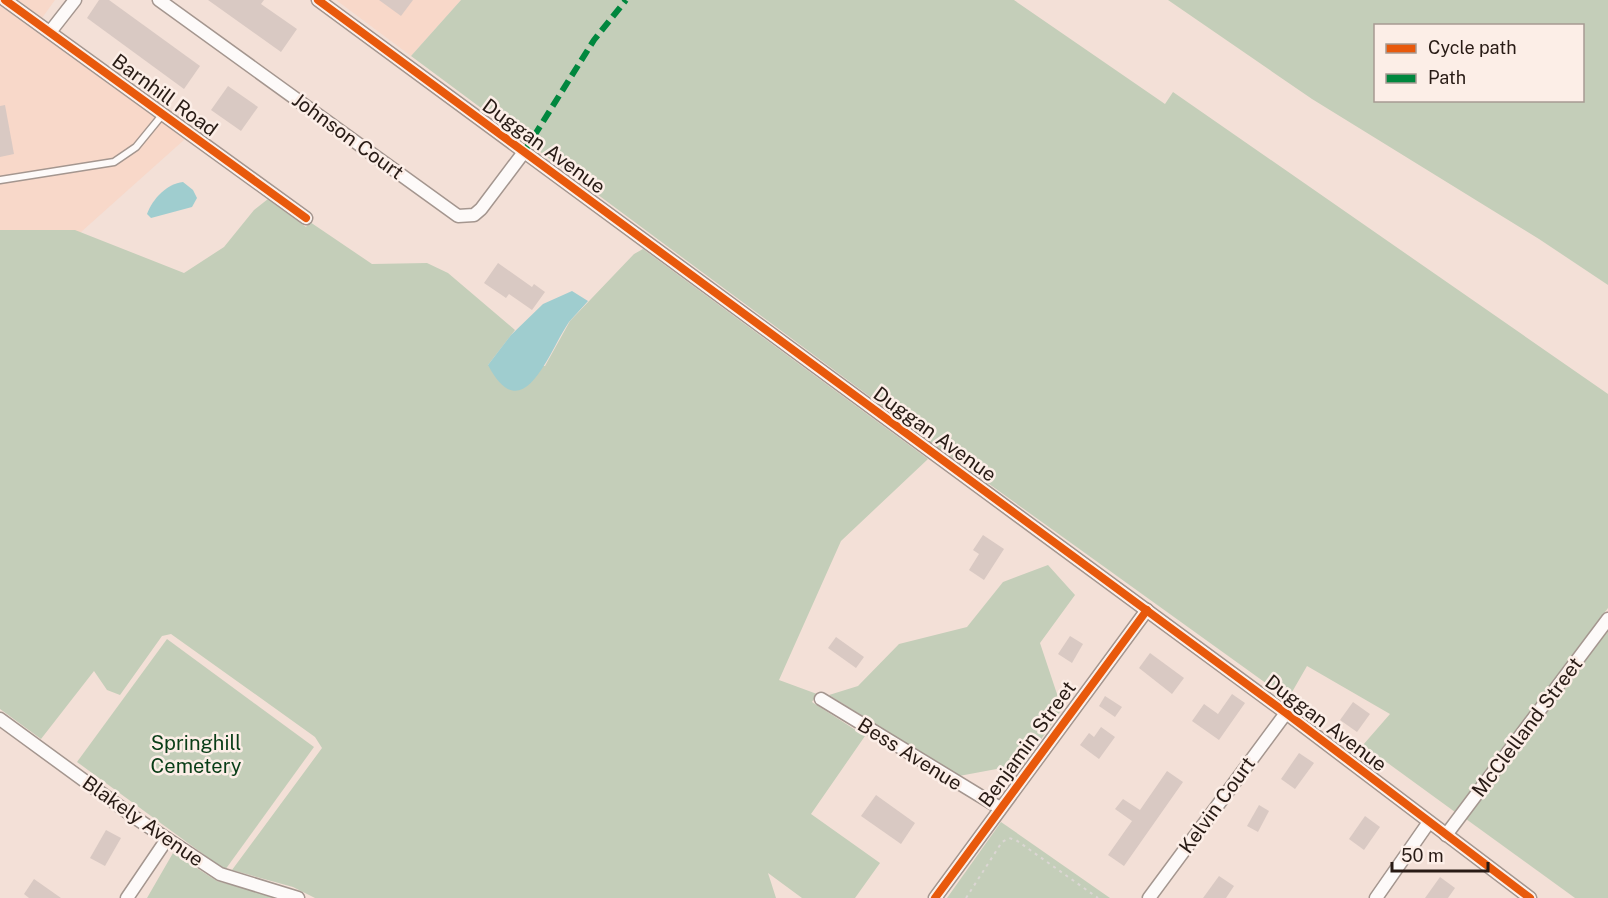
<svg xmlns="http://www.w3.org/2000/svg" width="1608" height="898" font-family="'Public Sans',sans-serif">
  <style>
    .built { fill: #f8d8c9 }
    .green { fill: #c4ceb9; fill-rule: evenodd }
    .water { fill: #9fcdcf }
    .building { fill: #d9c9c3 }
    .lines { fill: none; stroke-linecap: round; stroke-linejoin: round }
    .lane-casing { stroke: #a4968f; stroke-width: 9 }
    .street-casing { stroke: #a4968f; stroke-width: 15 }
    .path { stroke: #dbd6d3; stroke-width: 2; stroke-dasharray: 3 4.5; stroke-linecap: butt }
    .lane { stroke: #fdfaf9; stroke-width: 6 }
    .street { stroke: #fdfaf9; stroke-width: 12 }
    .quiet { stroke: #00873e; stroke-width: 6; stroke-dasharray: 12 6; stroke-linecap: butt }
    .cycleway-casing { stroke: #fceee7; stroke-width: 11 }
    .cycleway { stroke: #e8590c; stroke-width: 8 }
    .labels { text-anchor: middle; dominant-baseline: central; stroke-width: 5; stroke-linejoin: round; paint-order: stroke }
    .street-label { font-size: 20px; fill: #281b15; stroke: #fceee7 }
    .park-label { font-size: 20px; fill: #093d17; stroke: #fceee7 }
  </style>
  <rect width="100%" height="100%" fill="#f3e0d7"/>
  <!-- built -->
  <g class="built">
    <polygon points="18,0 55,0 42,18"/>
    <polygon points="336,0 461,0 411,56"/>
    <polygon points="0,6 185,139 81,232 0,230"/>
  </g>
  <!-- green -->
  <g class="green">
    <polygon points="461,0 1014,0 1165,104 1173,92 1608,394 1608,608 1455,812 1363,745 1390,714 1307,666 1288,699 939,448 411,56"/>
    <path d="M1168,0H1608V285L1539,239L1312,99ZM1376,26H1582V100H1376Z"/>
    <polygon points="268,199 306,227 310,222 372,264 427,263 448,273 515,330 488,365 545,366 570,321 634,254 643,249 928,459 841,541 779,680 817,694 812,702 865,736 811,814 880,863 855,898 802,898 768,873 776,898 315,898 293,887 232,870 322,748 315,737 171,634 162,636 120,695 107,690 94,671 41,739 0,709 0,230 75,230 184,273 224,247 254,210"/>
    <polygon points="1048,565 1075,595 1040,643 1062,709 1024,764 959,776 829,695 858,686 899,644 967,627 1003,582"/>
    <polygon points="1608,630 1608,898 1575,898 1466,819"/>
    <polygon points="167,639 314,747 225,870 77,762"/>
    <polygon points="1001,822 1110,898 947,898"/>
    <polygon points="173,853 217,881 278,898 147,898"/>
  </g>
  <!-- water -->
  <g class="water">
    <path d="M183,182L193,190L197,198L192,207L151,218L147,214C153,198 167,184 183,182Z"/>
    <path d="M572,291L588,301C582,308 575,315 569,322C549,351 523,432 488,365L511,335L543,304Z"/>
  </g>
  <!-- building -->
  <g class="building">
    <polygon points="99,0 109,0 200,66 184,89 87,18"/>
    <polygon points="208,0 264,0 261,4 297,29 281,52"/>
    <polygon points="379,0 413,0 401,16"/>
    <polygon points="228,86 258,107 241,131 211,110"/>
    <polygon points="5,105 14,154 0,157 0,106"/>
    <polygon points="498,263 532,287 534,284 545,292 532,310 509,294 506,298 484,283"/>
    <polygon points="983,535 1004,549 984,580 969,570 979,554 973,550"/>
    <polygon points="1070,636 1083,644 1072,663 1058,654"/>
    <polygon points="836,637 864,657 856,668 828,648"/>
    <polygon points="1150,653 1184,678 1172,694 1139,668"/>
    <polygon points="1232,694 1245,703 1219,740 1192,721 1204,704 1218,714"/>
    <polygon points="1105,696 1122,707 1115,717 1099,706"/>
    <polygon points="1353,702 1370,714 1357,732 1340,720"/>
    <polygon points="1101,727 1115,737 1099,759 1080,745 1089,733 1094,737"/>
    <polygon points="1299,753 1314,763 1295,789 1281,779"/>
    <polygon points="1167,771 1183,782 1124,866 1108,855 1132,821 1115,809 1123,799 1140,810"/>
    <polygon points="876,795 915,823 901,844 861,816"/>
    <polygon points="1259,805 1269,811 1258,832 1247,826"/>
    <polygon points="1365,816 1380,827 1364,850 1349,839"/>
    <polygon points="106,830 121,838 105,866 90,858"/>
    <polygon points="1219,876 1234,886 1226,898 1203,898"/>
    <polygon points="1440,877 1455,888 1448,898 1425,898"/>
    <polygon points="34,879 61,898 29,898 24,894"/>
  </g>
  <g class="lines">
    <!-- lane casing -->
    <g class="lane-casing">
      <polyline id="lane" points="0,180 114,162 136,147 163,114"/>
    </g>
    <!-- street casing -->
    <g class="street-casing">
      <g id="street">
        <polyline points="5,0 306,218"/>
        <polyline points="159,0 458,216 474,215 481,209 524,152"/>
        <polyline points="318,0 1286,713 1530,898"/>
        <polyline points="50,32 75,0"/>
        <polyline points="821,699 1000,808"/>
        <polyline points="0,719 134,817 220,874 298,898"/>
        <polyline points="1446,835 1608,619"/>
        <polyline points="127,898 167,839"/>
        <polyline points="935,898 1147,610"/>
        <polyline points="1149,898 1286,713"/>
        <polyline points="1376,898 1429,822"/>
      </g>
    </g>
    <!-- path -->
    <polyline class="path" points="966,898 1002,842 1009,838 1016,840 1098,898"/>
    <!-- lane -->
    <use href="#lane" class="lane"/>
    <!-- street -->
    <use href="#street" class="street"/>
    <!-- quiet -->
    <polyline class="quiet" points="524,152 594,40 626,0"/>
    <!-- cycleway casing -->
    <g class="cycleway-casing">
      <g id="cycleway">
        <polyline points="5,0 306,218"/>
        <polyline points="318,0 1286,713 1530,898"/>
        <polyline points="935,898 1147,610"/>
      </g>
    </g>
    <!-- cycleway -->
    <use href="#cycleway" class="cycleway"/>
  </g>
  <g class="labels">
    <!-- street labels -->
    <g class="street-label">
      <text transform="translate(165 95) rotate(36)">Barnhill Road</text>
      <text transform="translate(348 136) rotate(36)">Johnson Court</text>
      <text transform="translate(544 146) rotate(36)">Duggan Avenue</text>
      <text transform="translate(935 434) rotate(36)">Duggan Avenue</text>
      <text transform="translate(1326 723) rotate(37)">Duggan Avenue</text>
      <text transform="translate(1527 727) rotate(-53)">McClelland Street</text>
      <text transform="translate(1027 744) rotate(-54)">Benjamin Street</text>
      <text transform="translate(910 754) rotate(32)">Bess Avenue</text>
      <text transform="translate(1217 805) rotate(-54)">Kelvin Court</text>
      <text transform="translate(143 821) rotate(35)">Blakely Avenue</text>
    </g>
    <!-- park labels -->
    <g class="park-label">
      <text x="196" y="743">Springhill<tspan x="196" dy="23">Cemetery</tspan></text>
    </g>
  </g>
  <!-- legend -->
  <rect x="1374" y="24" width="210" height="78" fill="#fceee7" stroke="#a79a93" stroke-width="1.5"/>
  <rect x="1386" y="44" width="30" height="9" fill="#e8590c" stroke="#a79a93" stroke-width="1.5"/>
  <text x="1428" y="54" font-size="18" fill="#281b15">Cycle path</text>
  <rect x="1386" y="74" width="30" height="9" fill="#00873e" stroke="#a79a93" stroke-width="1.5"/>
  <text x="1428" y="84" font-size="18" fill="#281b15">Path</text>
  <!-- scale -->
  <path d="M1392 862v9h96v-9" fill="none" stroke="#281b15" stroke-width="3"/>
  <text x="1401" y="862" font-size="18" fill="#281b15" stroke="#fceee7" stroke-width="4.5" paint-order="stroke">50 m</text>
</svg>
